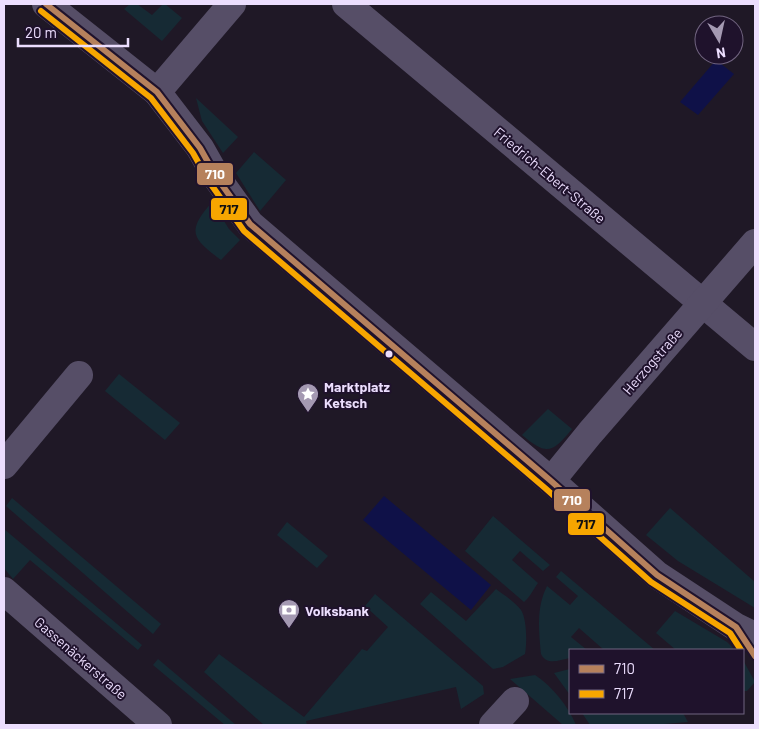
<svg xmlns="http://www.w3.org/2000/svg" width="759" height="729" font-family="Barlow,sans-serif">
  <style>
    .green { fill: #162a34 }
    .water { fill: #0f1148 }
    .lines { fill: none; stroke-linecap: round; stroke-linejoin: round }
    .minor { stroke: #564e67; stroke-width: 28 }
    .bus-1-casing { stroke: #1f122c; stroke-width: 10 }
    .bus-2-casing { stroke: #1f122c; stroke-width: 10 }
    .bus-1 { stroke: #b6815c; stroke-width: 6 }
    .bus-2 { stroke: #f7a600; stroke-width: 6 }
    .bus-dot { fill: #ecdefe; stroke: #1f122c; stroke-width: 2 }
    .labels { text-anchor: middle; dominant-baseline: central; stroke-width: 4; stroke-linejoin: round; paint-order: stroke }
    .street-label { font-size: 14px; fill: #ecdefe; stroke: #1f122c }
    .poi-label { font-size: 14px; font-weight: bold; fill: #ecdefe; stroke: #1f122c; text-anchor: start }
    .line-badge { stroke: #1f122c; stroke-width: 2 }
    .badge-label { font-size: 14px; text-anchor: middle; font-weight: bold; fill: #fff }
    .pale-badge-label { font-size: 14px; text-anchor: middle; font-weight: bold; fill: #111 }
  </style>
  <rect width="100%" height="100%" fill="#1f1826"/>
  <!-- green -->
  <g class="green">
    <polygon points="130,4 137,4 152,15 163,4 165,4 182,18 162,41 124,9"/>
    <polygon points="196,98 238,137 223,153 202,121"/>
    <polygon points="254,152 286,180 260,211 236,173"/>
    <path d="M212,202L229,229L240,240L221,260C192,238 186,232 212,202Z"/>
    <polygon points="119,374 180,423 165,440 105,391"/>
    <path d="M548,409L572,429C552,453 547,456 522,435Z"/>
    <polygon points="12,498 161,624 153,634 6,506"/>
    <polygon points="670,508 755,582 755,608 678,561 646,535"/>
    <path d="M493,516L550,565L543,571L520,551L512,560L538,583C533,590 530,597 524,602L465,551Z"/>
    <polygon points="287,522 328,556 317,568 277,535"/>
    <polygon points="4,529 142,645 138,650 30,560 13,579 4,568"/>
    <path d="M561,571L655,650H604L579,628L571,637L587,650H570V658C559,660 547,666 541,654C539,630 536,608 547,586L570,605L578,596L556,577Z"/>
    <path d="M496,589C504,595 515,602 521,610C527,619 527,644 525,654L503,667L493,669L420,604L431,592L466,621Z"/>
    <polygon points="375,594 483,686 484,694 461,709 456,687 306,721 307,725 264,725 204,672 219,654 304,717 362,649 367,651 388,627 365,606"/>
    <polygon points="675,611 727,642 735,650 676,650 656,633"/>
    <polygon points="158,659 236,725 225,725 153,665"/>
    <polygon points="743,660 755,682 747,691 743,691"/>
    <polygon points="570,669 570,695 554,673"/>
    <path d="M535,675C552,686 568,706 576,725H563L510,679Z"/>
    <polygon points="582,713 683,713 688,722 653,725 590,725"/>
  </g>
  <!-- water -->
  <g class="water">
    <polygon points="716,60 734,74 698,115 680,102"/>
    <polygon points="384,496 491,585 471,610 363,520"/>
  </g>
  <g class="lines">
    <!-- minor -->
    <g class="minor">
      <polyline points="46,4 157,92 200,148 217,178 250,224 551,481 657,575 736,627 755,636"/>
      <polyline points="346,4 755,347"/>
      <polyline points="157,92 232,4"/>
      <polyline points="4,465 79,375"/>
      <polyline points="551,481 590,433 755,243"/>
      <polyline points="4,591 158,725"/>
      <polyline points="493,725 515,701"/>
    </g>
    <!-- bus-1 casing -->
    <g class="bus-1-casing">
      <polyline id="bus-1" points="46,4 157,92 200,148 217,178 250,224 551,481 657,575 736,627 755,656"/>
    </g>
    <!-- bus-2 casing -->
    <g class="bus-2-casing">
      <polyline id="bus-2" points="41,11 151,98 193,153 210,183 244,231 545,488 651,582 730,633 741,650"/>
    </g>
    <!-- bus-1 -->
    <use href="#bus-1" class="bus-1"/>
    <!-- bus-2 -->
    <use href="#bus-2" class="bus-2"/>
  </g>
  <!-- icons -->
  <defs>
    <g id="sight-pin" transform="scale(1.125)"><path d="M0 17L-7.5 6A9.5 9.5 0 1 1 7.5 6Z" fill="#a499b2" stroke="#1f122c"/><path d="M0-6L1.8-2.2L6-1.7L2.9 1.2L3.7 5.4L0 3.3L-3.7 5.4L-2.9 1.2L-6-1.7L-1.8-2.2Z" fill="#fff"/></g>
    <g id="bank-pin" transform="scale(1.125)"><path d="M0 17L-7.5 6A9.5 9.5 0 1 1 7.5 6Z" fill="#a499b2" stroke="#1f122c"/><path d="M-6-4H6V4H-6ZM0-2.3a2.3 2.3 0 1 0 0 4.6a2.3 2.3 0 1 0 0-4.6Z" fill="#fff"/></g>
  </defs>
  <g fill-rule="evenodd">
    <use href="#sight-pin" x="308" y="394"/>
    <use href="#bank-pin" x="289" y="610"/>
  </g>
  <!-- markers -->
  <circle class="bus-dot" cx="389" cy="354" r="4.5"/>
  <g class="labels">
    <!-- street labels -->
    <g class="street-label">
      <text transform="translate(550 175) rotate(40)">Friedrich-Ebert-Straße</text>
      <text transform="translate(652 361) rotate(-49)">Herzogstraße</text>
      <text transform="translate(81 658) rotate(41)">Gassenäckerstraße</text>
    </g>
    <!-- poi labels -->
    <g class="poi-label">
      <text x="324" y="386">Marktplatz<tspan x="324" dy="16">Ketsch</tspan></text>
      <text x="305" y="610">Volksbank</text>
    </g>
  </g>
  <g class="line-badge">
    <rect x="196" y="162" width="38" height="24" rx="5" fill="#b6815c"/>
    <rect x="210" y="197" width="38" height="24" rx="5" fill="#f7a600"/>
    <rect x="553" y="488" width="38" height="24" rx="5" fill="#b6815c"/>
    <rect x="567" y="512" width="38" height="24" rx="5" fill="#f7a600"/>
  </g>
  <g class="badge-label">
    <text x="215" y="179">710</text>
    <text x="572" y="505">710</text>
  </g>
  <g class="pale-badge-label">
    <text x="229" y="214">717</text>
    <text x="586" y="529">717</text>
  </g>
  <!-- border -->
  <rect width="759" height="729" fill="none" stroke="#ecdefe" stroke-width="10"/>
  <!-- legend -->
  <rect x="569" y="649" width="175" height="65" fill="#1f122c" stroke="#716480"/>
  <rect x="579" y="665" width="25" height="8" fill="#b6815c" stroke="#716480"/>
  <text x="614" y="674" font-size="15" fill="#ecdefe">710</text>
  <rect x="579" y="690" width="25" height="8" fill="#f7a600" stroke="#716480"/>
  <text x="614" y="699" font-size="15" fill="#ecdefe">717</text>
  <!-- north arrow -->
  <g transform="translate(719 40) rotate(171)"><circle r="24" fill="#1f122c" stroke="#716480"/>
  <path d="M0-4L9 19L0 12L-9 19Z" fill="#a499b2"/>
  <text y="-8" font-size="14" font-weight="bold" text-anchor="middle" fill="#ecdefe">N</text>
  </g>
  <!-- scale -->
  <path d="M18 38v8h110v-8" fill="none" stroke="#ecdefe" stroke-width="2.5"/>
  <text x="25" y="38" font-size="15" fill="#ecdefe" stroke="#1f122c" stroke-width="4" paint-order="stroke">20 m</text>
</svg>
